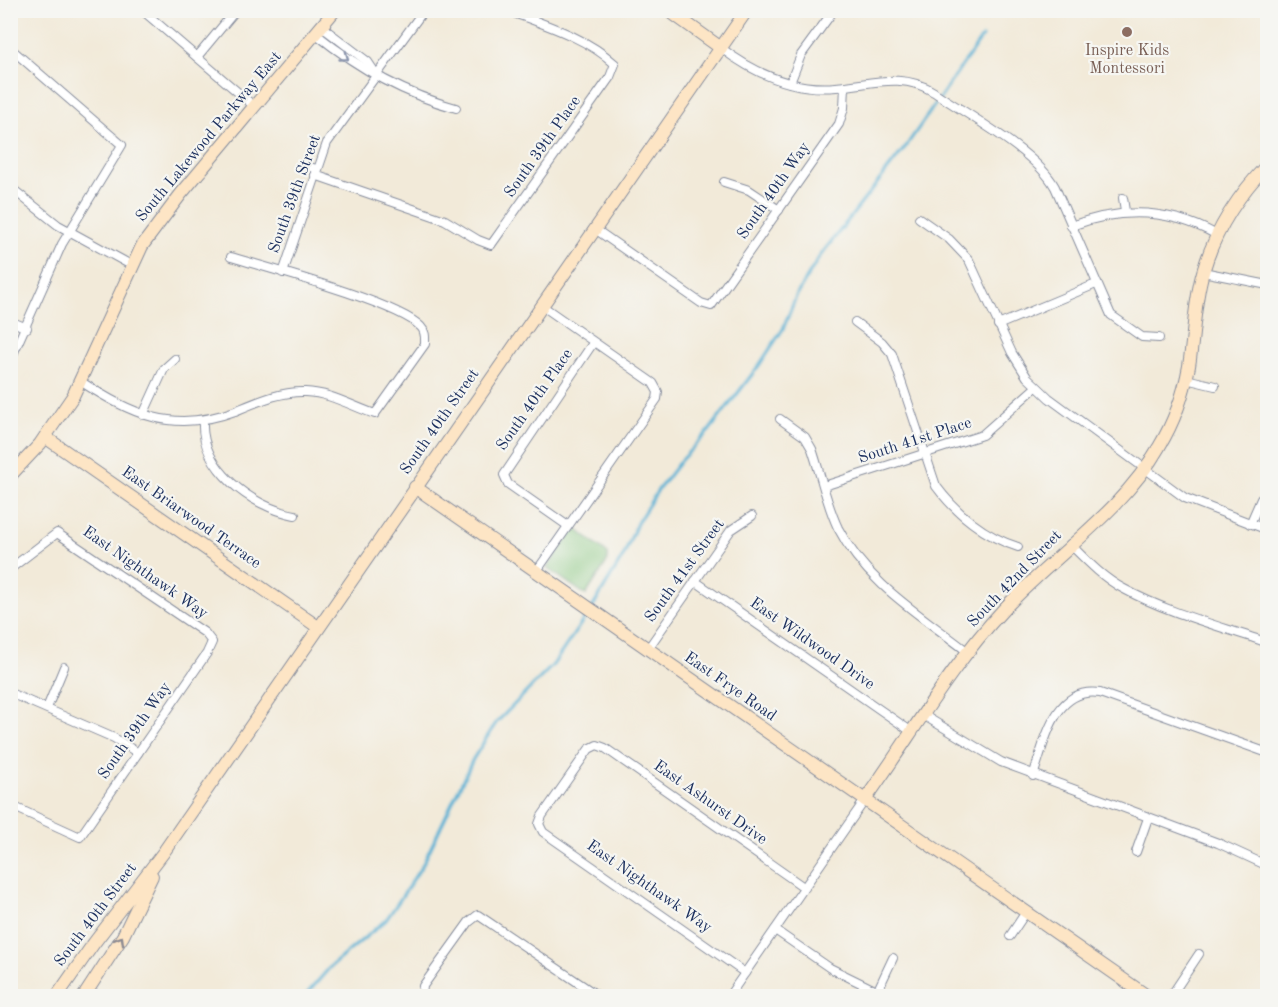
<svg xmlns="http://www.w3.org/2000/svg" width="1278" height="1007" font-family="'Old Standard TT',serif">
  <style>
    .green { fill: #85c57d; stroke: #507a6e; stroke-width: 1.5 }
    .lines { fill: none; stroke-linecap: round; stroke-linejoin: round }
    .stream { stroke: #56b0d4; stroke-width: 3 }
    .street-casing { stroke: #868c9c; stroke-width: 10 }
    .secondary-casing { stroke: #868c9c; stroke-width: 14 }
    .street { stroke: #fff; stroke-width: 8 }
    .secondary { stroke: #fde5c5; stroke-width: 12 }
    .oneway { stroke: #8d97ae }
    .oneway2 { stroke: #8c8a92 }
    .education-dot { fill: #8d6e63; stroke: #f6f6f2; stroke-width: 2 }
    .labels { text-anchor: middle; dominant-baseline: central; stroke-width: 4.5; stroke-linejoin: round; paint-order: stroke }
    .education-label { font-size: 16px; fill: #785e54; stroke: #f6f6f2 }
    .street-label { font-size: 16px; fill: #1b2f5e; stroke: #f6f6f2 }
  </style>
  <rect width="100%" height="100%" fill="#f6f6f2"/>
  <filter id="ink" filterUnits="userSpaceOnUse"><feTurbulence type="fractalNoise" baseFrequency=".0167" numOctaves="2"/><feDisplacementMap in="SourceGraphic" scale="12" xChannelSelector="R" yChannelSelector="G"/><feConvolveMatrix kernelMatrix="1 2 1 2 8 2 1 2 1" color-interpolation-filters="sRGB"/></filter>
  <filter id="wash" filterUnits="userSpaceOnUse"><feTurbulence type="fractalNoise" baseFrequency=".008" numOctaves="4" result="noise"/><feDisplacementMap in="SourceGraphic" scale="24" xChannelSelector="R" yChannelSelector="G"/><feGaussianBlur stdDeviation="1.35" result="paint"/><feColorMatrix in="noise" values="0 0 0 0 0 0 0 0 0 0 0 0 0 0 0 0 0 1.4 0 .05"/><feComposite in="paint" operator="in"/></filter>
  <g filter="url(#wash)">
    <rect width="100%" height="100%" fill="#f2ead9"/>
    <!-- green -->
    <polygon class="green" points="575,528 608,554 608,560 586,595 547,568"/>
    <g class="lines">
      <!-- stream -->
      <g class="stream">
        <polyline points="592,608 624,555 637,523 658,490 681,460 709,431 760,364 783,329 797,294 820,256 904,149 982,37"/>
        <polyline points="305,996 331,966 386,920 401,898 423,864 473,759 496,723 553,665 588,613"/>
      </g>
    </g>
  </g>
  <g filter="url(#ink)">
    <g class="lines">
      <!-- street casing -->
      <g class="street-casing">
        <g id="street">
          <polyline points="142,10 255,107"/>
          <polyline points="322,27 368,62 376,74"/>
          <path d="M316,34C358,68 403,94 456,108"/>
          <polyline points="10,48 122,145 62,244 10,361"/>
          <path d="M721,48C754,73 794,91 836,87C872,84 902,72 934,92C969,116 1035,151 1055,187L1111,315L1142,337L1159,338"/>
          <polyline points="197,57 236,10"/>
          <polyline points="790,83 801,55 834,10"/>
          <polyline points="302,165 317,169"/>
          <path d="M315,175L445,220L478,240L491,245L610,77L615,64C586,37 543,24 506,10"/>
          <polyline points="724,182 749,190 779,210"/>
          <polyline points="10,187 58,225 131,265"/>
          <polyline points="1123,198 1125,211"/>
          <polyline points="919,218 949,239 969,260 1012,353 1027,377 1049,398 1185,498 1268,530"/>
          <path d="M1071,226C1121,207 1169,208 1217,235"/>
          <polyline points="595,229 701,303 711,306 839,124 844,108 845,86"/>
          <polyline points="1203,272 1268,285"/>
          <polyline points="283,273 327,143 424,10"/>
          <polyline points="10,321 27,328"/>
          <path d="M855,322L882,342L892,354L936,486C956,513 985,537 1018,547"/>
          <polyline points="998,325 1096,284"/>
          <polyline points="1186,379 1215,386"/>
          <path d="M80,381C133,415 173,434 235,411C257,402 281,391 305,392C331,393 351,406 375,414L425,344C425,338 426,332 421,327C399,303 268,268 231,257"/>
          <polyline points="143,415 164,369 175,359"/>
          <path d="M780,419L805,437L812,449C821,475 826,503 838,528C866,583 921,615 968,652"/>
          <path d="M203,420C200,468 251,507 295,515"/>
          <polyline points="824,486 982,435 1036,387"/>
          <polyline points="1250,524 1261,499"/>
          <polyline points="568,526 508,484 504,475 593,343"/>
          <path d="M1070,544C1087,561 1103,578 1124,589C1168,613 1220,626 1268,643"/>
          <polyline points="10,569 57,533 205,633 212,642 207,653 80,837 10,805"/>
          <polyline points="536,572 657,399 658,392 653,383 541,305"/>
          <polyline points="695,581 912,732"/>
          <polyline points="647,650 731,530 752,516"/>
          <polyline points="10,693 114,738 138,753"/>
          <polyline points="47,708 64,667"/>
          <polyline points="923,715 1001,762 1218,843 1268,866"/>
          <path d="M1033,776C1045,742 1054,686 1100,693L1268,753"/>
          <polyline points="1136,852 1148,818"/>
          <polyline points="775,930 830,968 887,996"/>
          <polyline points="1010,936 1026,912"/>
          <polyline points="745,973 543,832 539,824 542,816 589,749 597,745 605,748 805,888"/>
          <polyline points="877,992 893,958"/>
          <polyline points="422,996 423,986 469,922 478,915 598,996"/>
          <polyline points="729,996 865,800"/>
          <polyline points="1171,996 1199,954"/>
        </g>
      </g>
      <!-- secondary casing -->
      <g class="secondary-casing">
        <g id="secondary">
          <polyline points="668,10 721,48"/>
          <polyline points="45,437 318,627"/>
          <polyline points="10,476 40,444 73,396 142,246 181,194 335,10"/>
          <polyline points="415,487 1147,996"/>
          <path d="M865,800C910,737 950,667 1003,610C1054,555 1122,512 1159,447C1174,422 1184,394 1189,366C1194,335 1194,302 1203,272C1215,230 1238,195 1268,164"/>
          <polyline points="57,996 94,943 163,853 747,10"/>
          <polyline points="84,996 123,936 152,876"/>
        </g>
      </g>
      <!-- street -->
      <use href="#street" class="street"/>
      <!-- secondary -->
      <use href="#secondary" class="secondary"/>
    </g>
    <!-- one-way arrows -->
    <defs><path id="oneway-chevron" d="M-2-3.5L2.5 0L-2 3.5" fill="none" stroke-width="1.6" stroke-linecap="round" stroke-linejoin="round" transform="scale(1.5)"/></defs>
    <use class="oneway" href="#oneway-chevron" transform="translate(345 57) rotate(36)"/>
    <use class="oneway2" href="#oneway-chevron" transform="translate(120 940) rotate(-60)"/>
  </g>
  <!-- markers -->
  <circle class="education-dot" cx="1127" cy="32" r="6"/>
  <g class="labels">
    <!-- education labels -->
    <g class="education-label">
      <text x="1127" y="51">Inspire Kids<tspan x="1127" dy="18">Montessori</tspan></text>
    </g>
    <!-- street labels -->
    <g class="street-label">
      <text transform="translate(209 137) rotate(-50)">South Lakewood Parkway East</text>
      <text transform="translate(543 147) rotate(-55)">South 39th Place</text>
      <text transform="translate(774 191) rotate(-55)">South 40th Way</text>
      <text transform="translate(295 194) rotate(-70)">South 39th Street</text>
      <text transform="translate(535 400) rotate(-55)">South 40th Place</text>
      <text transform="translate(440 422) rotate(-55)">South 40th Street</text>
      <text transform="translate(915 441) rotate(-18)">South 41st Place</text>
      <text transform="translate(191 518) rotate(35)">East Briarwood Terrace</text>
      <text transform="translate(685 571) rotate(-54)">South 41st Street</text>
      <text transform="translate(145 573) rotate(35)">East Nighthawk Way</text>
      <text transform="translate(1015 579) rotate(-46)">South 42nd Street</text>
      <text transform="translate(812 644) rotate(35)">East Wildwood Drive</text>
      <text transform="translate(730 687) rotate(35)">East Frye Road</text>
      <text transform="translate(135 731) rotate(-55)">South 39th Way</text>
      <text transform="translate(710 803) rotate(35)">East Ashurst Drive</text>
      <text transform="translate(649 887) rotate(35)">East Nighthawk Way</text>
      <text transform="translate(96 915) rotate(-53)">South 40th Street</text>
    </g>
  </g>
  <!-- margin -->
  <rect width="1278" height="1007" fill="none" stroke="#f6f6f2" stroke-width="36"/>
</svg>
